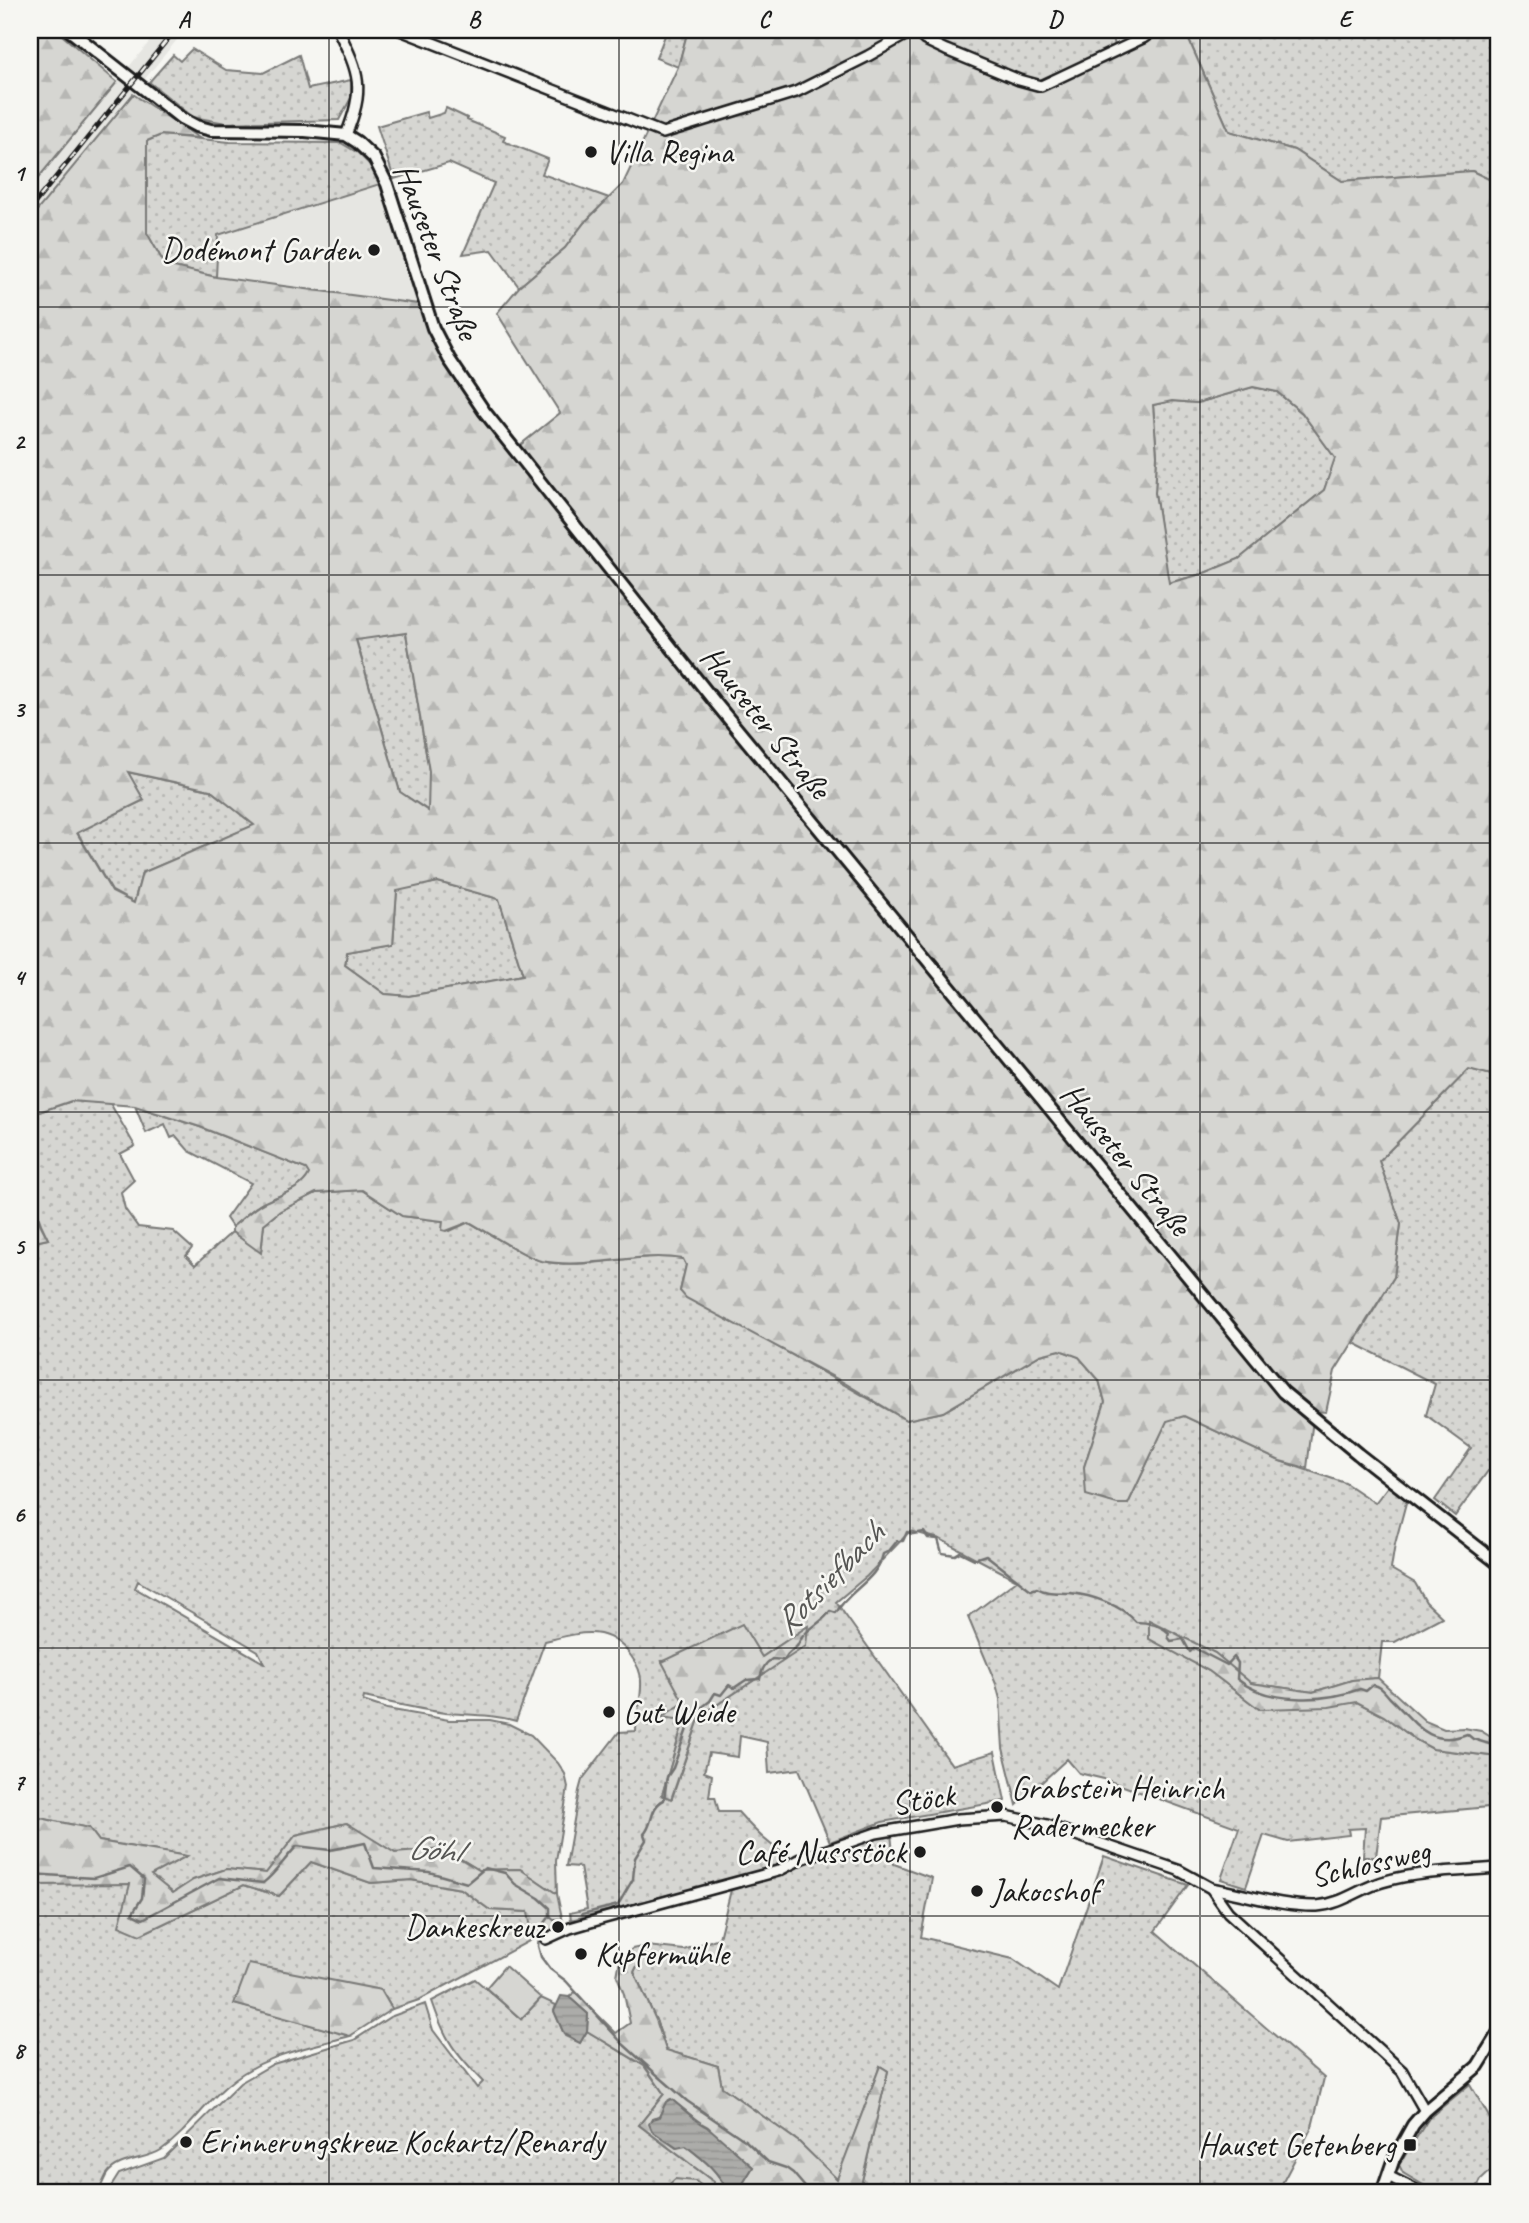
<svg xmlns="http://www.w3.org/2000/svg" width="1529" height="2223" font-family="Caveat,sans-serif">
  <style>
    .built { fill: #e6e6e2 }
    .grass { fill: url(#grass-dots); stroke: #797977; stroke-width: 2; fill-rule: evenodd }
    .forest { fill: url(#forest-firs); stroke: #797977; stroke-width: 2; fill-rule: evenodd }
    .garden { fill: #d6d6d2; stroke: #797977; stroke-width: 2 }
    .water { fill: url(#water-rules); stroke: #727271; stroke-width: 2 }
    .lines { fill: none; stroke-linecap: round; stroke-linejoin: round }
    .stream { stroke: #727271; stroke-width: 2.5 }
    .minor-casing { stroke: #1c1c1c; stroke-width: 14 }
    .tertiary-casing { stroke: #1c1c1c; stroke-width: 16 }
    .minor { stroke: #f6f6f2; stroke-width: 9 }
    .tertiary { stroke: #f6f6f2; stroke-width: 10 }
    .rail-casing { stroke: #1c1c1c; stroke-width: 5 }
    .rail { stroke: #f6f6f2; stroke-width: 2.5; stroke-dasharray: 8; stroke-linecap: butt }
    .grid { fill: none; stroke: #1c1c1c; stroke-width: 2; stroke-opacity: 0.55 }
    .poi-dot { fill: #1c1c1c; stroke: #f6f6f2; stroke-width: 2.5 }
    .labels { text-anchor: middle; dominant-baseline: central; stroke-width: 5; stroke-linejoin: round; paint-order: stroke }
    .poi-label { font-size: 33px; fill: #1c1c1c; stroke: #f6f6f2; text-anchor: start }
    .street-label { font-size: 33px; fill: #1c1c1c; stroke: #f6f6f2 }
    .water-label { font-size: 35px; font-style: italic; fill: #565654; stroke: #f6f6f2 }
    .neatline { fill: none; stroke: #1c1c1c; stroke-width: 2.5 }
    .grid-label { font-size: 23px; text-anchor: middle; font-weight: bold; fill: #1c1c1c }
  </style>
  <defs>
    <pattern id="grass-dots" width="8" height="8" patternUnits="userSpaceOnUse" patternTransform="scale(1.75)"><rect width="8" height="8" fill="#d6d6d2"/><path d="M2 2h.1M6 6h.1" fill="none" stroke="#b7b7b4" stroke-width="1.8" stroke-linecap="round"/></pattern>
    <pattern id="forest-firs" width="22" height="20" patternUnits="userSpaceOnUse" patternTransform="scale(1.75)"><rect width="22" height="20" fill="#d6d6d2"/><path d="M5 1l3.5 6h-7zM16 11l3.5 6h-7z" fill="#b7b7b4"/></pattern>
    <pattern id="water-rules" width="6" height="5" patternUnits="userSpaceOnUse" patternTransform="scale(1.75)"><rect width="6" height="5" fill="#acaca9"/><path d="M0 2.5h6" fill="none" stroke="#939391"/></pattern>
  </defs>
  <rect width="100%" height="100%" fill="#f6f6f2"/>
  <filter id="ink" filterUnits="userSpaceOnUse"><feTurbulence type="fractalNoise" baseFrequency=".0143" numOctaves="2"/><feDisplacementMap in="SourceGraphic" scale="14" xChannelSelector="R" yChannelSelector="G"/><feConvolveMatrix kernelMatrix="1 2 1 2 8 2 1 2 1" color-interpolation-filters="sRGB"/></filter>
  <g filter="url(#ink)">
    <!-- built -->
    <g class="built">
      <polygon points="159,30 185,30 30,219 30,188"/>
      <polygon points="380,184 418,304 216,277 217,235"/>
    </g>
    <!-- grass -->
    <g class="grass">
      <polygon points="658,30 688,30 678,67 656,58 666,33"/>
      <polygon points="924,30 1112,30 1115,47 1043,81 1032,80 940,43"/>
      <polygon points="1193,30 1499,30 1499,184 1472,171 1342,181 1294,150 1229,131 1188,38"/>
      <polygon points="192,49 226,70 263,73 299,55 308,89 351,80 351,98 339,120 226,123 193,117 149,82 173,55 180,61"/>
      <polygon points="446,108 467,118 467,120 505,136 503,141 548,159 542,174 609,198 584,223 565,248 519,287 492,250 463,254 494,183 449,163 394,179 377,126 426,112 428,118 444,113"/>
      <polygon points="161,135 230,142 341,143 358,153 372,167 380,184 218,235 216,277 165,265 147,233 147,141"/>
      <polygon points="1253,387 1277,392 1302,413 1336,459 1324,490 1239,559 1202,574 1168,583 1155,493 1157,455 1153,405 1172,401 1197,403"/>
      <polygon points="406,633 429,771 429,811 400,792 356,639"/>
      <polygon points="127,772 210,790 255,825 142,873 134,903 112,891 77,832 144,800"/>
      <polygon points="438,882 499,899 523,975 409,996 385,994 345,965 347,952 393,944 397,890"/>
      <polygon points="1469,1069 1499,1077 1499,1469 1488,1471 1455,1516 1435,1500 1471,1448 1426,1415 1435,1384 1354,1343 1394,1277 1401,1224 1379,1161"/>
      <path d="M72,1101L110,1103L135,1146L120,1154L134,1180L121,1192L125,1209L138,1227L173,1231L192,1248L186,1256L195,1265L232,1232L261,1252L264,1224L280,1211L316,1193L362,1190L402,1216L443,1221L450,1231L469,1222C486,1231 525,1257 541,1261C589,1271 636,1251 683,1259L686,1265L680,1291L906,1420L943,1412L1040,1355L1060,1350L1079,1357L1099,1380L1105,1402L1084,1467L1128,1504L1167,1420L1184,1416L1280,1461L1345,1483L1375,1503L1389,1485L1407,1499L1395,1544L1391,1569L1415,1583L1426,1602L1442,1617L1395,1642H1382L1378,1678L1352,1680L1313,1692L1250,1683L1215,1653L1149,1621V1638L1209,1671L1259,1709L1357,1702L1384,1716L1416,1740L1433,1749L1499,1757V1806L1381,1817L1376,1857H1363L1365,1828L1348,1829L1349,1835L1288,1842L1264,1835L1246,1887L1221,1879L1239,1828L1104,1779L1079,1773L1067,1759L1017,1805L1003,1748L1000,1699L996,1684L968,1617L1017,1580L940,1539L910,1531L867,1576L836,1602L952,1765L995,1752L1005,1801L882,1822L830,1842L799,1769L769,1773L767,1742L740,1736L738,1757L709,1753L704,1772L712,1775L709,1797H715L719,1812H738C755,1831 771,1848 794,1859L777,1867L571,1920L570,1913L587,1909L580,1867L566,1866L579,1791L582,1780L619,1732L636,1731C636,1714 642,1698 641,1681C641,1671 637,1664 631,1656C607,1623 579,1633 545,1641L516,1721C492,1714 469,1715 445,1713C418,1709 391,1703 364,1697L363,1701L387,1709L449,1720H490L509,1724L531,1735L558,1763L565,1774L568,1787L556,1861L557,1894L520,1869L479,1870L444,1849L395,1853L346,1823L296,1835L266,1873L226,1869L193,1880L173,1893L150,1875L186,1856L99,1841L89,1828L30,1816V1243L48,1239C28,1201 24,1156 33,1114ZM138,1581L258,1651L264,1663L135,1588ZM807,1627L805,1646L700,1716L672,1798L662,1795L684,1720L662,1716L685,1703L662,1661L762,1657Z"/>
      <path d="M135,1106L200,1127L306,1169L310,1174C301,1191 278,1195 263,1203C252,1209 242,1219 232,1227L226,1218L251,1183L189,1151L176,1136L171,1138L165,1124L146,1133Z"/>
      <polygon points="891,1833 894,1864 932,1878 921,1937 1013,1959 1058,1990 1104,1856 1188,1885 1155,1931 1324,2078 1312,2127 1277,2193 1242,2193 1213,2183 1207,2193 859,2193 888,2071 880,2066 837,2180 799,2142 722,2087 718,2066 666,2050 656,2020 634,1972 647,1946 684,1950 719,1938 731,1890 784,1874 803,1863"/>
      <path d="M311,1862L371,1883L411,1880L461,1889L490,1910L529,1912L533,1939L419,2000L392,2009L381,1990L235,2004L350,2036C307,2048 261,2055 226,2086C203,2106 187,2132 161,2150C146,2160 118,2158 107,2174C104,2179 101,2187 98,2193H30V1885L130,1883L140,1935L244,1885L279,1896Z"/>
      <path d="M475,1979L521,2019L541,1998L556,2005L554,2011L565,2036L580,2043L587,2031L644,2066L664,2094L639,2125L714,2182L712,2193L695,2181L663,2190L657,2187L642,2193H107L119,2174L164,2158L240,2083L273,2064L354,2040L390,2017L425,2004L433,2030L477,2088L483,2082C454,2052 445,2040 432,2001Z"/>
      <polygon points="1470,2084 1499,2134 1499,2163 1481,2180 1474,2193 1437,2193 1403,2173 1399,2165 1429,2118"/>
    </g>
    <!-- forest -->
    <g class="forest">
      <polygon points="30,30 56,30 117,82 30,188"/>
      <path d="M688,30H908L930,48L1040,91L1159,30H1176L1188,38L1229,131L1294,150L1342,181L1472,171L1499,184V1077L1469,1069L1379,1161L1401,1224L1394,1277L1335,1371L1326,1412L1314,1411L1307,1468L1280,1461L1184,1416L1167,1421L1128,1504H1117L1086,1495L1084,1467L1105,1402L1099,1380L1079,1357L1060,1350L1040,1355L943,1412L906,1420L843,1382L686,1298L680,1291L686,1265L683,1259C636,1251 589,1270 541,1261C525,1257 486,1231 469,1222L446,1231L442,1230L443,1221L402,1216L362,1190L316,1193L280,1211L264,1224L261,1253L232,1232V1227C242,1219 252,1209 263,1203C278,1195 301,1191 309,1174L306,1169L200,1127L135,1106L71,1101L33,1114L30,1130V219L133,94L199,138L161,135L147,141V233L165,265L216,277L418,304C437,360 474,406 510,453L560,413L497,313L519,287L565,248L584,223L623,184L678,67ZM1253,387L1277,392L1302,413L1335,458L1324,490L1239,559L1202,574L1169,583L1155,493L1157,455L1153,405L1172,401L1197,403ZM406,633L429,771L428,811L400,792L356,640ZM128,772L210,790L254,825L142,873L134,903L112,892L77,833L144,800ZM438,882L499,899L523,975L409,996L385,994L345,965L347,952L393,944L397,891Z"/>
      <polygon points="30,1187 36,1216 48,1239 30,1243"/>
      <polygon points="1149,1620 1215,1653 1251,1683 1313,1692 1352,1680 1378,1678 1425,1721 1444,1729 1464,1728 1481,1731 1499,1742 1499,1757 1433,1749 1416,1740 1384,1716 1357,1702 1329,1707 1259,1709 1209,1671 1149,1639"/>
      <polygon points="742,1624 762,1657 808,1626 806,1646 700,1716 671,1799 662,1795 684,1720 661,1717 684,1703 662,1662"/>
      <polygon points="30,1816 89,1828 99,1841 187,1856 151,1875 173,1893 193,1880 226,1869 266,1873 296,1835 347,1823 395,1853 444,1849 479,1870 520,1869 557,1894 564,1927 533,1939 528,1912 490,1910 461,1889 411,1880 371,1883 311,1862 279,1896 244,1885 140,1935 119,1926 130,1884 30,1885"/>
      <path d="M647,1946L634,1972L656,2020L666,2050L718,2066L722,2087L799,2142L837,2179L880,2066L888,2071L859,2193H737L753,2167L700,2126L692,2116L671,2099L666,2102L659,2117L652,2119V2131L676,2148L685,2145C703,2159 719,2171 728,2193H712L714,2182L639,2125L664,2094L645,2066L587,2031L588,2014L569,1997L575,1992L616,2033L630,2023L624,1994L617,1976L620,1960L632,1949Z"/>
      <polygon points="249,1964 381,1990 392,2009 350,2036 234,2004"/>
      <polygon points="675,2179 695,2181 710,2193 642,2193 657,2187 663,2190"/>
    </g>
    <!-- garden -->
    <polygon class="garden" points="505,1966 541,1998 521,2019 486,1988"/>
    <!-- water -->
    <g class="water">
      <polygon points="561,1996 569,1997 588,2014 587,2031 580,2043 564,2034 554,2011"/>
      <path d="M671,2099C684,2109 695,2121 708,2127L753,2167L737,2193H728C719,2171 703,2159 686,2146L677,2148L652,2131L649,2124L652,2119L659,2117L666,2102Z"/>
    </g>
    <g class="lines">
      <!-- stream -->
      <g class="stream">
        <path d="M30,1874L94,1878L130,1867L144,1879L142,1898L132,1914L143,1919L219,1878L263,1883C276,1873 285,1858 297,1846L330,1850L365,1843L374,1868L429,1872L467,1883L485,1868L505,1873L515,1884L539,1898L550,1908V1916L540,1930L538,1946L541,1957L550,1969L566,1981L623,2044L655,2073L687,2101L746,2141L768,2162L786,2168L793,2173L810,2193"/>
        <path d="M582,1914L618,1905L633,1879L635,1858L646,1840L644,1834C654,1824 649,1807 664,1800L667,1777L673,1768L692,1715L710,1701L715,1693L721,1695L729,1685L734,1688L746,1680L760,1679C762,1670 764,1664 772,1659L784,1660C787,1653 789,1653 795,1648C800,1644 797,1644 801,1639C808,1627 823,1623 830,1611L836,1613C848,1590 877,1581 883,1554L889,1551L897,1541H903L907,1532L913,1534L924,1532L928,1538L938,1539L942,1553L955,1555L960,1552L974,1559L986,1555L1031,1590L1037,1588C1047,1594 1058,1592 1070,1593C1091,1595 1122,1605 1136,1622C1147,1622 1161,1625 1169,1633L1168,1637L1171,1641L1183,1639L1190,1652L1194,1648L1227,1665L1234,1657L1238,1663L1237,1679C1267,1704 1325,1702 1360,1689L1366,1691L1373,1685C1382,1686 1384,1692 1390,1698C1414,1721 1429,1749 1467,1734L1473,1739L1499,1747"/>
        <polyline points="550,1916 554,1920 559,1919"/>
      </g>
      <!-- minor casing -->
      <g class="minor-casing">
        <g id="minor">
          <path d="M338,30C360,74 365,89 346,135"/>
          <polyline points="400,30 663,133 796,92 868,56 914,30"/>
          <polyline points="915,30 925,40 946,50 1019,80 1041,86 1143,38 1154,30"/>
          <path d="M1211,1888C1245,1894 1282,1907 1317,1906C1342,1904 1359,1889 1382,1882C1420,1871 1460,1871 1499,1868"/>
          <polyline points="546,1939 570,1928 601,1919 778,1871 801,1859 876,1833 958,1819 1006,1816 1047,1825 1178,1870 1211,1888 1228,1912 1402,2071 1425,2111"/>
          <polyline points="1388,2176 1422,2193"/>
        </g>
      </g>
      <!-- tertiary casing -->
      <g class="tertiary-casing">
        <g id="tertiary">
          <polyline points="69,30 181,118 196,126 211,130 305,131 346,135 357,142 374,158 387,184 433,328 449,359 484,411 714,701 1283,1392 1358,1454 1499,1564"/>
          <polyline points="1382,2193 1393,2161 1413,2125 1425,2111 1478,2066 1499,2032"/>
        </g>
      </g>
      <!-- minor -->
      <use href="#minor" class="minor"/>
      <!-- tertiary -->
      <use href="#tertiary" class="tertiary"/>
      <!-- rail casing -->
      <g class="rail-casing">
        <polyline id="rail" points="30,209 175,30"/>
      </g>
      <!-- rail -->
      <use href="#rail" class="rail"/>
    </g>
  </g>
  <!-- grid -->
  <path class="grid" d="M329,30V2193M619,30V2193M910,30V2193M1200,30V2193M30,307H1499M30,575H1499M30,843H1499M30,1112H1499M30,1380H1499M30,1648H1499M30,1916H1499"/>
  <!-- markers -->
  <g class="poi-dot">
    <circle cx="591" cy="152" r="7"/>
    <circle cx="374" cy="250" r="7"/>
    <circle cx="609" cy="1712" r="7"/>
    <circle cx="997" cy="1807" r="7"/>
    <circle cx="920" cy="1852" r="7"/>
    <circle cx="977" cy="1891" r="7"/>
    <circle cx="558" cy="1927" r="7"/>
    <circle cx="581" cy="1954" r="7"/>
    <circle cx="186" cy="2142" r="7"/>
    <rect x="1403" y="2138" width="14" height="14" rx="3.5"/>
  </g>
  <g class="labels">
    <!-- poi labels -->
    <g class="poi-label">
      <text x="605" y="152">Villa Regina</text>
      <text x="360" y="250" text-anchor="end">Dodémont Garden</text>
      <text x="623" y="1712">Gut Weide</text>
      <text x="1011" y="1788">Grabstein Heinrich<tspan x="1011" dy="38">Radermecker</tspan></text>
      <text x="906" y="1852" text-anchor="end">Café Nussstöck</text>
      <text x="991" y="1891">Jakocshof</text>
      <text x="544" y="1927" text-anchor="end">Dankeskreuz</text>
      <text x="595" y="1954">Kupfermühle</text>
      <text x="200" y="2142">Erinnerungskreuz Kockartz/Renardy</text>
      <text x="1396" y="2145" text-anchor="end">Hauset Getenberg</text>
    </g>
    <!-- street labels -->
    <g class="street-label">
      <text transform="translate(437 251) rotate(69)">Hauseter Straße</text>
      <text transform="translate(766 722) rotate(51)">Hauseter Straße</text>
      <text transform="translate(1126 1159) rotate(51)">Hauseter Straße</text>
      <text transform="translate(923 1799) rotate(-9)">Stöck</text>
      <text transform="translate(1370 1863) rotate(-13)">Schlossweg</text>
    </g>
    <!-- water labels -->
    <g class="water-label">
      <text transform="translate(829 1578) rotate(-46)">Rotsiefbach</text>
      <text transform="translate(434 1849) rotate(6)">Göhl</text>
    </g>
  </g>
  <!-- margin -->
  <rect width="1529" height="2223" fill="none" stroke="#f6f6f2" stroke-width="77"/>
  <rect x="38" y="38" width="1452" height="2146" class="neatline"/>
  <g class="grid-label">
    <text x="184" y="27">A</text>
    <text x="474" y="27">B</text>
    <text x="764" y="27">C</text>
    <text x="1055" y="27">D</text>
    <text x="1345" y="27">E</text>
    <text x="19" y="181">1</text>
    <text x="19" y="449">2</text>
    <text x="19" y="717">3</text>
    <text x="19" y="985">4</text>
    <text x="19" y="1254">5</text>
    <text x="19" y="1522">6</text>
    <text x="19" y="1790">7</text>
    <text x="19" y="2058">8</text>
  </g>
</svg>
